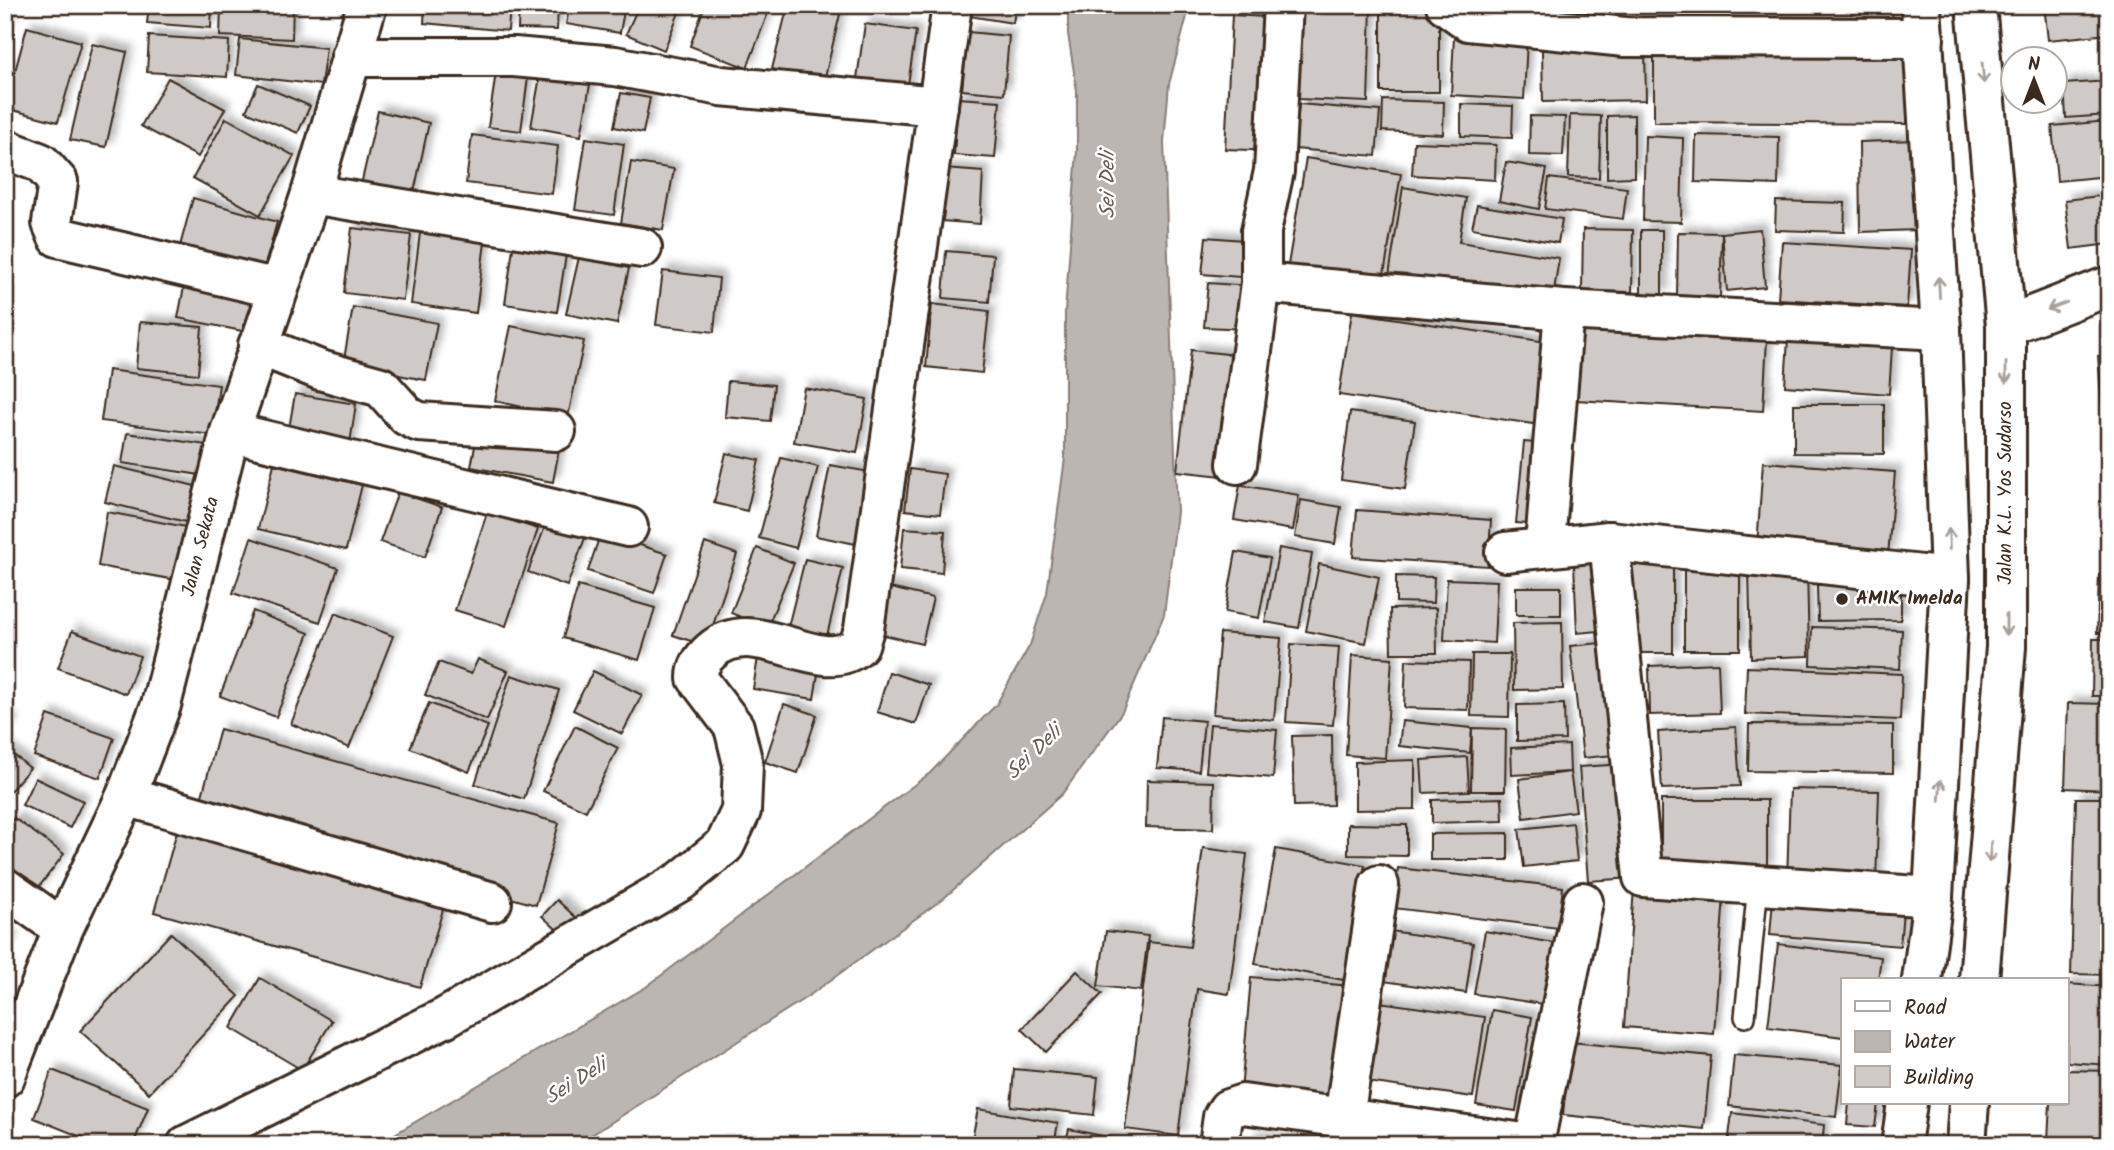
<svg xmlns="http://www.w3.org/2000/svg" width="2114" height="1150" font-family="Kalam,sans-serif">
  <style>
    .water { fill: #bcb6b3; stroke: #887e77; stroke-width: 2 }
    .building { fill: #cfcac7; stroke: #3b2a1e; stroke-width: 2; filter: url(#shadow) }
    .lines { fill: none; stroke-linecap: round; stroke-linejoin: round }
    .service-casing { stroke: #3b2a1e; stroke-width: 24 }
    .minor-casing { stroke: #3b2a1e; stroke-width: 44 }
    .primary-casing { stroke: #3b2a1e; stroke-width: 44 }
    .service { stroke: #fff; stroke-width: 19 }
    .minor { stroke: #fff; stroke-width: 38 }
    .primary { stroke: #fff; stroke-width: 38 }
    .oneway { stroke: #a79f9a }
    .poi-dot { fill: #3b2a1e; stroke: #fff; stroke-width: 2.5 }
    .labels { text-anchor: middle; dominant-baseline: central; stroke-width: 5; stroke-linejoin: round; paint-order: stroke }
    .street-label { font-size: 19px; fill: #3b2a1e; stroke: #fff }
    .poi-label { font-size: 19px; font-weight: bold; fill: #3b2a1e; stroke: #fff; text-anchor: start }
    .water-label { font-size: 21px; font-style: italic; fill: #685b52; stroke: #fff }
  </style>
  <defs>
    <filter id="shadow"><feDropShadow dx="6" dy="-6" stdDeviation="3.5" flood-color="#0004"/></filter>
  </defs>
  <rect width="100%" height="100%" fill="#fff"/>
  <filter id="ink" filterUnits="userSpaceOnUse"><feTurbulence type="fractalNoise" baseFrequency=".0143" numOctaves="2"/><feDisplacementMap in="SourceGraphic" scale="14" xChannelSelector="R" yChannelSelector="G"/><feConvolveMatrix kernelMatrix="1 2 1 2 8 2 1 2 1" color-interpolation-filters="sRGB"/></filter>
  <g filter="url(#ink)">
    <!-- water -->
    <polygon class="water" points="1068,5 1190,5 1169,84 1164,142 1177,512 1164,615 1122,712 1062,794 944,898 810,995 576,1145 376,1145 646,987 930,773 996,705 1030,645 1047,593 1065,458 1065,312 1077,151 1077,91 1068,34"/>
    <!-- building -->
    <g class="building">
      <polygon points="5,5 16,5 5,29"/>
      <polygon points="149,5 212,5 211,28 147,23"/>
      <polygon points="221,5 293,5 292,39 220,36"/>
      <polygon points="425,5 510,5 508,31 424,23"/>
      <polygon points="519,5 558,5 557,30 518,29"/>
      <polygon points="570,5 625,5 620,33 566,24"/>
      <polygon points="639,5 682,5 664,50 626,34"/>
      <polygon points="705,5 771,5 747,68 690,46"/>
      <polygon points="788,5 817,5 841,10 824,81 772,69"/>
      <polygon points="970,5 1016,5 1013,23 969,16"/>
      <polygon points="1302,5 1371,5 1368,102 1298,99"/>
      <rect x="1381" y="5" width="58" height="87"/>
      <polygon points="1661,5 1750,5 1661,9"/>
      <polygon points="1767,5 1892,5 1893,28 1768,34"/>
      <polygon points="2044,5 2109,5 2109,34 2048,40"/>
      <polygon points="1232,15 1280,18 1273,151 1225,149"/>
      <polygon points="865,24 916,31 907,91 856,85"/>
      <polygon points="27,27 81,42 58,122 5,108"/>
      <polygon points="968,32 1009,36 1004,94 962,90"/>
      <polygon points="149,36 229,41 227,77 147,72"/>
      <polygon points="1454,36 1527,39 1524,99 1451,95"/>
      <polygon points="240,39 326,48 321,85 236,75"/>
      <polygon points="92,44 127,52 106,147 70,140"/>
      <polygon points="1654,46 1908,48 1907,124 1654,122"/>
      <polygon points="1645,48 1646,100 1543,102 1542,50"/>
      <polygon points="542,65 592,73 581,136 531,127"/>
      <polygon points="496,72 528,77 521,131 488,127"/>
      <polygon points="168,78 225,109 198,157 141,126"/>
      <polygon points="2109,81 2109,115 2066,118 2064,84"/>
      <polygon points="258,84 310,106 298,133 246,111"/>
      <polygon points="621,93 650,98 643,133 614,127"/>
      <polygon points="958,98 1000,101 995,158 954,155"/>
      <polygon points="1383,100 1444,102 1443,134 1382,131"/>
      <polygon points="1299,104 1380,111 1376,156 1295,149"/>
      <polygon points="1461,104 1513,106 1512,138 1461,136"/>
      <polygon points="378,111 429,123 413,197 361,185"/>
      <polygon points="1570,115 1601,116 1599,178 1568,177"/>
      <polygon points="1634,115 1634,177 1607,178 1607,116"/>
      <polygon points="1530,116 1565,117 1563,156 1529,155"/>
      <polygon points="226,118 294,156 260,215 193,178"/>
      <polygon points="2109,121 2109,176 2057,181 2052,126"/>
      <polygon points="472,135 558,146 552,194 466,183"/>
      <polygon points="1696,135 1779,137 1778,185 1695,182"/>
      <polygon points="1645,136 1683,138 1681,222 1643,221"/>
      <polygon points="586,138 624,144 614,215 575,210"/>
      <polygon points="1916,140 1918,230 1860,232 1859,142"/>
      <polygon points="1414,142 1496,145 1495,180 1412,175"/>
      <polygon points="1306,158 1401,174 1383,280 1288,265"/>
      <polygon points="631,162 674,169 663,230 621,223"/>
      <polygon points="1506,162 1547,169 1539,209 1499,201"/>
      <polygon points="945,169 983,172 980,224 942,221"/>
      <polygon points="1549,178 1627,188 1623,219 1545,209"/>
      <polygon points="1403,187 1466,198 1459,242 1559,258 1552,304 1388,282"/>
      <polygon points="2109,195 2109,244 2071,249 2065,200"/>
      <polygon points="193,198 277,222 264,269 180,246"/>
      <polygon points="1776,201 1845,203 1844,232 1775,230"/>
      <polygon points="1477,205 1562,219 1558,243 1472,228"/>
      <polygon points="352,228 411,235 403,300 344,293"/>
      <polygon points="1583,229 1633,230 1632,292 1582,291"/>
      <polygon points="1760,229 1765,287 1727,291 1722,233"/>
      <rect x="1641" y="230" width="21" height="65"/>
      <polygon points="1678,232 1722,233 1720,297 1677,296"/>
      <polygon points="420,233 485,242 476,313 411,304"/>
      <polygon points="1206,237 1256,241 1253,278 1202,274"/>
      <polygon points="1782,242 1911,250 1907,307 1778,299"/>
      <polygon points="513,248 566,255 557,312 505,304"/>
      <polygon points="946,251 993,255 989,302 943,298"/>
      <polygon points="579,257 629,268 617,324 566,314"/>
      <polygon points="187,271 256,284 247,332 178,318"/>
      <polygon points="663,271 719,278 714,332 656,325"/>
      <polygon points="1208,283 1250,286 1248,329 1204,327"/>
      <polygon points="932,304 989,311 982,373 926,367"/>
      <polygon points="353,307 437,323 426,380 343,365"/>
      <polygon points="1352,312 1553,343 1540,425 1339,395"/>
      <polygon points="140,322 202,327 198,374 136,368"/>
      <polygon points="511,326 584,341 568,417 495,401"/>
      <polygon points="1580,327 1767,338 1763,411 1576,400"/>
      <polygon points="1788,339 1892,347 1889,394 1785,386"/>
      <polygon points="1191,350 1245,356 1231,477 1177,471"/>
      <polygon points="2109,355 2109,469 2107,469 2098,356"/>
      <polygon points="108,370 219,385 212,435 101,421"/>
      <polygon points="728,381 774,385 770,421 725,417"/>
      <polygon points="804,388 867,399 857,453 794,442"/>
      <polygon points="295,394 356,404 349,450 287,440"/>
      <polygon points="1794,404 1884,404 1884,454 1794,453"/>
      <polygon points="1350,412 1415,421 1405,489 1341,480"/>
      <polygon points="127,433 213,446 207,476 122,463"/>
      <polygon points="477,436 559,450 553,482 471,467"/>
      <polygon points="1524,442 1547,444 1539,525 1516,523"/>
      <polygon points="726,453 759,460 747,511 714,503"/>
      <polygon points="781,458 818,467 796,548 759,538"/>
      <polygon points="1763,462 1895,472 1888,556 1757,546"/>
      <polygon points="274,464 362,485 346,550 258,529"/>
      <polygon points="830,465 870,472 856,544 816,536"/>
      <polygon points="114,466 199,487 190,523 105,502"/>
      <polygon points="910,469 945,474 940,514 905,510"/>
      <polygon points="1240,485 1299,495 1293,530 1234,520"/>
      <polygon points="398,492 442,507 425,557 380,542"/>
      <polygon points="1301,500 1341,507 1335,544 1295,537"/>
      <polygon points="1357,510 1491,520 1488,566 1353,557"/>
      <polygon points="107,512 186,527 176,580 98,566"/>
      <polygon points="487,513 538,529 506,626 455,610"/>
      <polygon points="549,516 588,530 567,586 528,572"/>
      <polygon points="904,528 945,531 942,573 900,569"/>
      <polygon points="601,532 667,554 654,593 588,571"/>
      <polygon points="251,538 338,568 320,622 233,593"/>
      <polygon points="705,543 737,554 706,646 673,635"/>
      <polygon points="757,548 794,563 767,628 731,613"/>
      <polygon points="1279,548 1312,554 1299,628 1265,622"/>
      <polygon points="1236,552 1270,558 1259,618 1225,612"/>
      <rect x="1684" y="558" width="56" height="92"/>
      <polygon points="805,559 843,568 826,640 787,631"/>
      <rect x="1619" y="561" width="54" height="92"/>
      <polygon points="1574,563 1596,563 1599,631 1577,633"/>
      <polygon points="1319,564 1379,577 1366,643 1306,631"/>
      <polygon points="1807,568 1809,656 1751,658 1749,570"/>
      <polygon points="2099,575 2109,575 2109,633 2097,633"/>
      <polygon points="1396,576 1434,577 1433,603 1396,602"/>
      <polygon points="1447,579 1497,581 1494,643 1444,640"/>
      <polygon points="1901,584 1901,620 1818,621 1817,585"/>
      <polygon points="578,586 655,608 639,660 563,638"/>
      <polygon points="882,586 933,598 922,644 871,632"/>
      <rect x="1516" y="587" width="45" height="28"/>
      <polygon points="1436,608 1437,653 1391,653 1390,609"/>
      <polygon points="253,611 309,633 276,717 220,696"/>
      <polygon points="335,613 393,636 349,748 291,724"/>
      <polygon points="1562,622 1563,689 1514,690 1513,623"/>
      <polygon points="1812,627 1902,630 1900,669 1811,665"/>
      <polygon points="72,631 140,656 126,694 58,668"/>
      <polygon points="1220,633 1281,638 1274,720 1213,714"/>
      <polygon points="2093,639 2109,639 2109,696 2092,696"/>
      <polygon points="1601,643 1614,755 1583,758 1570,646"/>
      <polygon points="1291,644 1339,647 1333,725 1286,722"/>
      <polygon points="759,651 820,661 814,699 753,689"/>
      <polygon points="1472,654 1510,654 1509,717 1471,716"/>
      <polygon points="1352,655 1392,658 1385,758 1346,755"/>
      <polygon points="478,659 508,671 487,720 425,695 439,662 471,674"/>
      <polygon points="1406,660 1469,662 1468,710 1404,708"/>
      <polygon points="1718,663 1720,713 1650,715 1649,666"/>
      <polygon points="1747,667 1902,674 1900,720 1745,714"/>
      <polygon points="593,671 642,695 622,734 573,710"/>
      <polygon points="889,672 929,685 916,724 877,712"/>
      <polygon points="511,675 559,690 524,799 475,784"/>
      <polygon points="429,703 488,726 469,772 410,748"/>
      <polygon points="2068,703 2109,704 2109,790 2065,788"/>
      <polygon points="784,704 817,715 798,773 765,762"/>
      <polygon points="1564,704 1565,740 1517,741 1517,705"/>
      <polygon points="48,715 114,738 100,778 34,756"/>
      <polygon points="5,717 12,724 5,731"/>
      <polygon points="1162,717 1204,721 1199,771 1157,768"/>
      <polygon points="1402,721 1472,728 1470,753 1399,746"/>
      <polygon points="1210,724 1277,730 1273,778 1206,772"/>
      <polygon points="1749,724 1893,725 1893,773 1748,771"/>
      <polygon points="575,726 618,748 586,811 543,791"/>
      <polygon points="1736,727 1740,786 1662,789 1658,732"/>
      <polygon points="1472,728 1506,729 1505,791 1471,791"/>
      <polygon points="220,729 559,823 536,905 198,811"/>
      <polygon points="1332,735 1333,805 1294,806 1292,736"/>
      <polygon points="1569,745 1570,772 1512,775 1511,748"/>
      <polygon points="5,748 30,768 5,797"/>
      <polygon points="1467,757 1469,791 1423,793 1421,760"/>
      <polygon points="1415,760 1415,809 1355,810 1355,762"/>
      <polygon points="1625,764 1634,878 1588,881 1579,767"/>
      <polygon points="1570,772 1576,811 1524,818 1519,779"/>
      <polygon points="35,778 83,801 70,828 22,805"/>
      <polygon points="1147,780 1214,782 1213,829 1146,827"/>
      <polygon points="1790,789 1879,791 1876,883 1787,880"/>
      <polygon points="1502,798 1503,821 1432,823 1432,800"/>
      <polygon points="2076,798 2109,798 2109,975 2071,974"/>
      <rect x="1661" y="800" width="106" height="68"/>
      <polygon points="14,818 64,854 35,892 5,870 5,830"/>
      <polygon points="1573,823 1577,861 1524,867 1519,829"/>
      <polygon points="1348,824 1407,825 1407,856 1348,855"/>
      <polygon points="177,831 444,906 420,987 154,912"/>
      <polygon points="1508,833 1508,860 1430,860 1430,834"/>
      <polygon points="1203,848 1247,854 1229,994 1197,989 1178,1136 1125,1129 1149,942 1190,947"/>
      <polygon points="1276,849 1365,865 1344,980 1255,964"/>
      <polygon points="1398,868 1563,887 1558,928 1393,908"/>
      <polygon points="1774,887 1904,898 1900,946 1770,935"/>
      <polygon points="1634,888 1724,895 1714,1034 1624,1027"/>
      <polygon points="557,900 583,924 568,940 542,916"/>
      <polygon points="1106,931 1148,936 1141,991 1098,986"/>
      <polygon points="1390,931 1473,943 1466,993 1383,981"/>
      <polygon points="1485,931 1560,944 1550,1005 1474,994"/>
      <polygon points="171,933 239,996 149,1093 80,1031"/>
      <polygon points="5,935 11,938 5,952"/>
      <polygon points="1778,944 1881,957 1878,980 1843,980 1843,1037 1768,1027"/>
      <polygon points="1077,971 1102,994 1046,1052 1022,1029"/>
      <polygon points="1251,977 1351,986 1340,1101 1241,1092"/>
      <polygon points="260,978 332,1021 302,1070 231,1028"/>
      <polygon points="2067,984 2109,987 2109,1065 2067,1062"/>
      <polygon points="1372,1001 1485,1017 1473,1097 1360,1081"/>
      <polygon points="1492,1010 1532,1017 1516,1111 1476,1105"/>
      <polygon points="1570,1042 1711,1056 1704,1129 1563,1115"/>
      <polygon points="1734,1055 1842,1065 1836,1117 1729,1106"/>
      <polygon points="1014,1069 1098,1077 1094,1115 1011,1106"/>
      <polygon points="52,1070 148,1108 133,1145 101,1145 34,1118"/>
      <polygon points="2067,1070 2109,1071 2109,1143 2048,1140 2050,1103 2067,1103"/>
      <polygon points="1849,1103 1878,1103 1875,1127 1847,1125"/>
      <polygon points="978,1109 1058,1123 1054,1145 971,1145"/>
      <polygon points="1732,1113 1824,1125 1822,1145 1728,1145"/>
      <polygon points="1069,1129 1146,1145 1065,1145"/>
      <polygon points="1252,1137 1305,1145 1251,1145"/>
    </g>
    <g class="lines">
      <!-- service casing -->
      <g class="service-casing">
        <polyline id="service" points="1745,1017 1758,885"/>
      </g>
      <!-- minor casing -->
      <g class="minor-casing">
        <g id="minor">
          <polyline points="1446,5 1468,21 1625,37 1924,38"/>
          <polyline points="351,57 514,57 615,66 721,86 938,106"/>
          <polyline points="5,149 41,163 58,182 52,223 58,237 278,289"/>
          <polyline points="311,194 642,248"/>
          <polyline points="1261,283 1564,310 1941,330"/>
          <polyline points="2006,326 2109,286"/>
          <polyline points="258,345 320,370 381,387 407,416 419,422 556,431"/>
          <polyline points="230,432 628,527"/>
          <polyline points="1237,464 1261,283 1261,231 1274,171 1283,5"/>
          <polyline points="1609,541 1643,877 1933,897"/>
          <polyline points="1545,545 1564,310"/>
          <polyline points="1505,552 1609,541 1950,578"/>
          <polyline points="126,796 492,902"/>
          <polyline points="5,888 63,929"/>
          <path id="s1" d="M5,1077L63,929L126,796L161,705L230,432L311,194L367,5"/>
          <polyline points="1344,1118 1379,885"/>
          <polyline points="1534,1144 1583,902"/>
          <path d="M187,1145L446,1017L681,881L725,845L741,811L743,764L734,727L697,678C697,666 703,658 711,651C757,611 820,680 859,645L864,629L952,5"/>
          <polyline points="1219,1145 1223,1117 1228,1109 1243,1104 1538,1145"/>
        </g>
      </g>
      <!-- primary casing -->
      <g class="primary-casing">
        <g id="primary">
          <polyline points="1921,5 1941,330 1950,578 1933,897 1922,980"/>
          <polyline points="1976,5 2006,326 2006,647 1979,980"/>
          <polyline points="1901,1145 1907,1103"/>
          <polyline points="1966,1145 1969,1103"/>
        </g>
      </g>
      <!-- service -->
      <use href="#service" class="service"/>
      <!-- minor -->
      <use href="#minor" class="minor"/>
      <!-- primary -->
      <use href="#primary" class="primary"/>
    </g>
    <!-- one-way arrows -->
    <defs><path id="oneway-shaft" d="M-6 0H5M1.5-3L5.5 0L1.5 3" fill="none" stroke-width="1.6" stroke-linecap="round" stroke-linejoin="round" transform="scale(1.75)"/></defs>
    <g class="oneway">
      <use href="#oneway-shaft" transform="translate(1983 73) rotate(85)"/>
      <use href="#oneway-shaft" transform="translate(1939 287) rotate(-93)"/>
      <use href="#oneway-shaft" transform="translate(2057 306) rotate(159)"/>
      <use href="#oneway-shaft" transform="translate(2006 373) rotate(90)"/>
      <use href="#oneway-shaft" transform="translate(1949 539) rotate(-92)"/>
      <use href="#oneway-shaft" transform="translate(2006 625) rotate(90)"/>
      <use href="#oneway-shaft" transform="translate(1940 790) rotate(-86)"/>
      <use href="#oneway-shaft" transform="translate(1990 852) rotate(95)"/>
    </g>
  </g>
  <!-- markers -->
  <circle class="poi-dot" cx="1842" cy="599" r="7"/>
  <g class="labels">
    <!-- street labels -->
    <g class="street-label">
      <text transform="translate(2006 493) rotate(-90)">Jalan K.L. Yos Sudarso</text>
      <text stroke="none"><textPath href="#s1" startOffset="567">Jalan Sekata</textPath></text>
    </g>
    <!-- poi labels -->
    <g class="poi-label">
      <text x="1856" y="599">AMIK Imelda</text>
    </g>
    <!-- water labels -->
    <g class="water-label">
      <text transform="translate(1108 185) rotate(-90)">Sei Deli</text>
      <text transform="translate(1034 753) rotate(-44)">Sei Deli</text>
      <text transform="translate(576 1082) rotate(-32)">Sei Deli</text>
    </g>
  </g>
  <!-- margin -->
  <rect width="2114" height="1150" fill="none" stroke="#fff" stroke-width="28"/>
  <rect x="14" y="14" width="2086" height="1122" fill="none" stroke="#3b2a1e" stroke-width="2.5" filter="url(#ink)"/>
  <!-- legend -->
  <rect x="1841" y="978" width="228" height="126" fill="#ffffff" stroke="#b1aaa5" stroke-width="2"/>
  <rect x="1855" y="1001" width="35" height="10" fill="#ffffff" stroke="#b1aaa5" stroke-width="2"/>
  <text x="1904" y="1014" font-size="21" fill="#3b2a1e">Road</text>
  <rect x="1855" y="1031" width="35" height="21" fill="#bcb6b3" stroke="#b1aaa5" stroke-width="2"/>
  <text x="1904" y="1048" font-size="21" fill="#3b2a1e">Water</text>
  <rect x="1855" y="1066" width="35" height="21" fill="#cfcac7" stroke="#b1aaa5" stroke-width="2"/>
  <text x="1904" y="1084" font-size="21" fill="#3b2a1e">Building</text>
  <!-- north arrow -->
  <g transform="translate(2034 80)"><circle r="33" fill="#ffffff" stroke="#b1aaa5" stroke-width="2"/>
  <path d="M0-5L12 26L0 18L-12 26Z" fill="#3b2a1e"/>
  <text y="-10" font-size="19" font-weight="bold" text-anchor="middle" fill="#3b2a1e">N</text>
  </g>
</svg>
